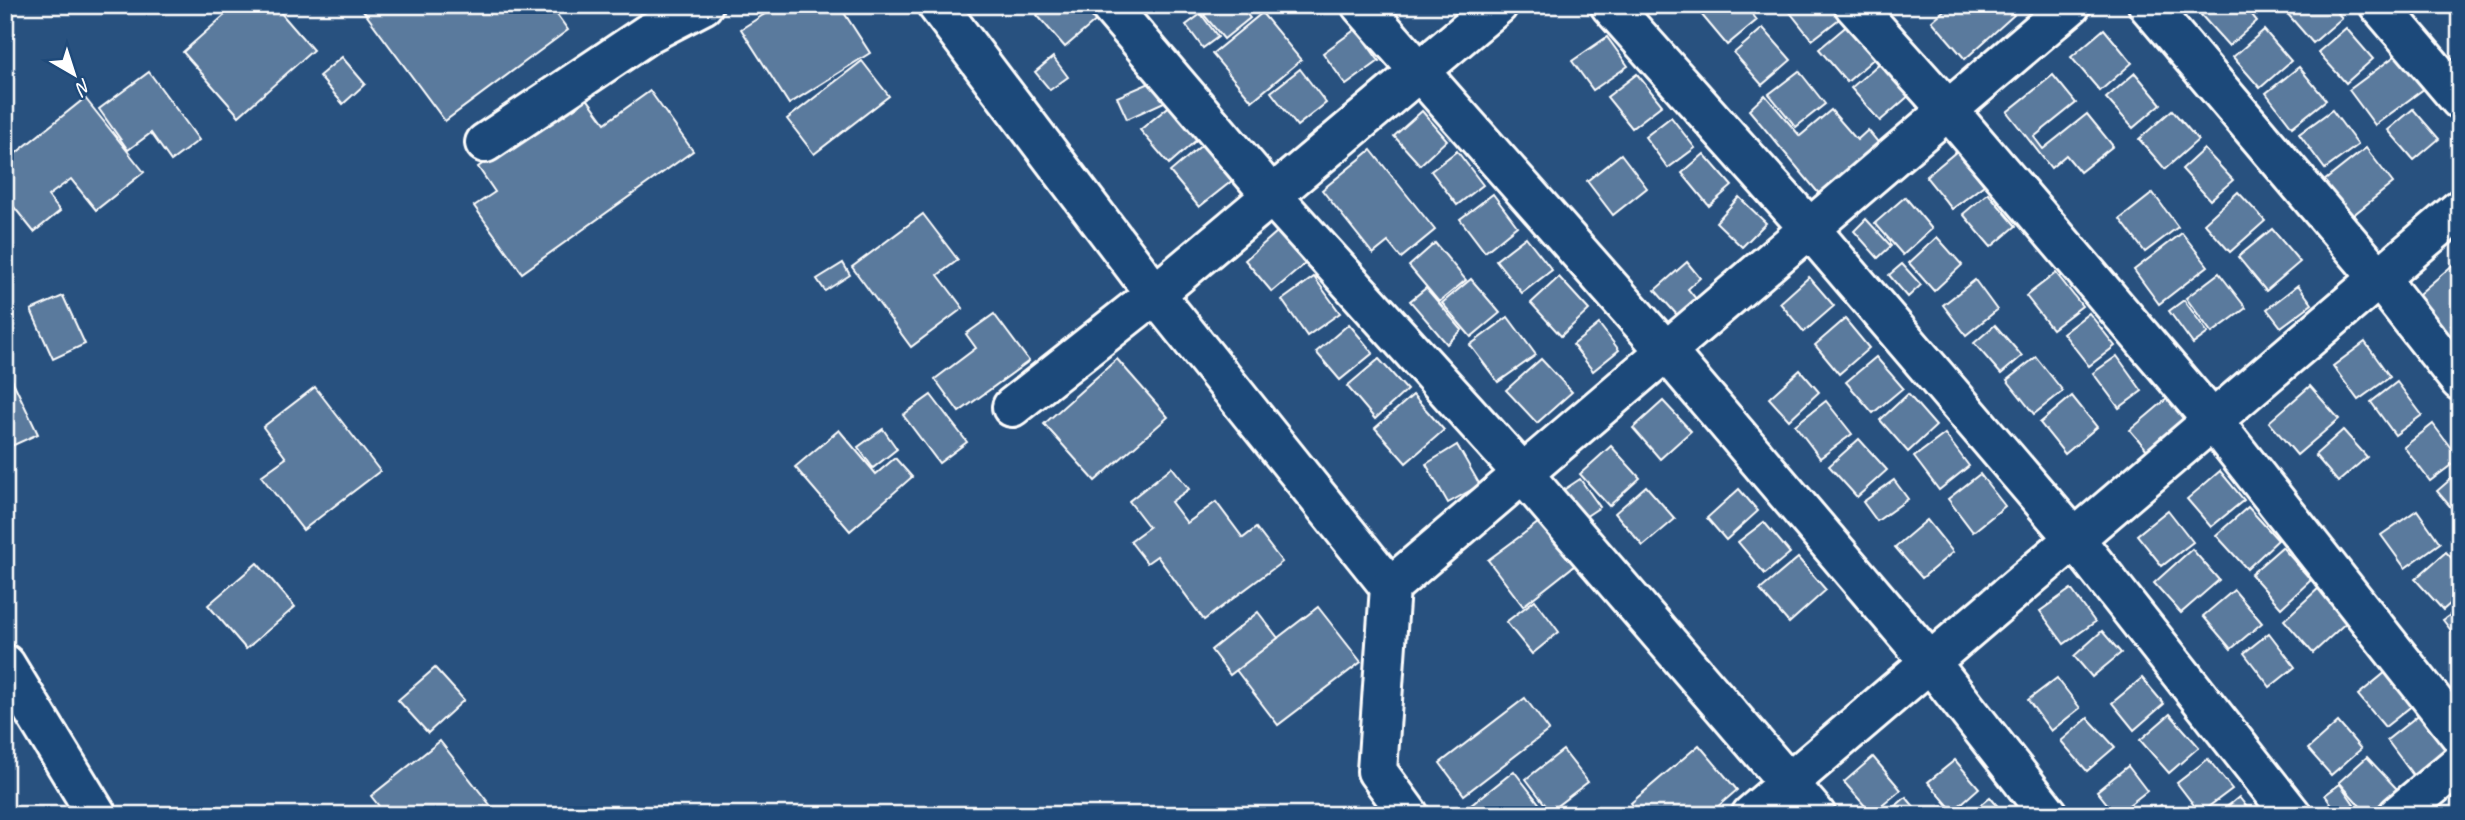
<svg xmlns="http://www.w3.org/2000/svg" width="2465" height="820" font-family="Caveat,sans-serif">
  <style>
    .building { fill: #5a7a9d; stroke: #fff; stroke-width: 2 }
    .lines { fill: none; stroke-linecap: round; stroke-linejoin: round }
    .minor-casing { stroke: #fff; stroke-width: 44 }
    .minor { stroke: #1f4a7a; stroke-width: 38 }
  </style>
  <rect width="100%" height="100%" fill="#28517f"/>
  <filter id="ink" filterUnits="userSpaceOnUse"><feTurbulence type="fractalNoise" baseFrequency=".0143" numOctaves="2"/><feDisplacementMap in="SourceGraphic" scale="14" xChannelSelector="R" yChannelSelector="G"/><feConvolveMatrix kernelMatrix="1 2 1 2 8 2 1 2 1" color-interpolation-filters="sRGB"/></filter>
  <g filter="url(#ink)">
    <!-- building -->
    <g class="building">
      <polygon points="236,5 274,5 313,50 239,116 183,52"/>
      <polygon points="359,5 550,5 568,30 445,121"/>
      <polygon points="779,5 839,5 870,53 789,104 741,29"/>
      <polygon points="1049,5 1085,5 1098,19 1065,47 1037,15"/>
      <polygon points="1216,5 1239,5 1250,18 1224,39 1204,15"/>
      <polygon points="1711,5 1745,5 1757,20 1727,45 1701,14"/>
      <polygon points="1835,5 1843,16 1812,40 1785,6"/>
      <polygon points="1950,5 2005,5 2014,15 1965,59 1932,21"/>
      <polygon points="2213,5 2244,5 2257,21 2229,46 2201,15"/>
      <polygon points="2294,5 2331,5 2342,18 2313,43 2286,12"/>
      <polygon points="2452,5 2460,5 2460,23 2447,9"/>
      <polygon points="1262,13 1301,60 1252,101 1212,54"/>
      <polygon points="1201,14 1218,37 1203,48 1186,25"/>
      <polygon points="1849,24 1877,56 1847,82 1819,49"/>
      <polygon points="1763,28 1791,60 1762,85 1734,53"/>
      <polygon points="2346,28 2373,59 2346,83 2318,52"/>
      <polygon points="1356,29 1379,61 1346,85 1323,53"/>
      <polygon points="2104,29 2132,63 2100,91 2071,57"/>
      <polygon points="2264,30 2291,61 2260,88 2233,57"/>
      <polygon points="1607,37 1628,66 1593,90 1572,61"/>
      <polygon points="2399,53 2425,88 2375,125 2349,90"/>
      <polygon points="342,57 365,84 343,104 319,76"/>
      <polygon points="1053,57 1068,77 1050,90 1035,72"/>
      <polygon points="862,61 889,96 814,154 787,119"/>
      <polygon points="1882,61 1911,94 1880,121 1851,88"/>
      <polygon points="2299,67 2326,100 2292,127 2266,93"/>
      <polygon points="1300,69 1326,103 1297,126 1271,92"/>
      <polygon points="1799,71 1825,104 1796,127 1769,94"/>
      <polygon points="149,72 199,140 171,161 151,133 128,150 99,109"/>
      <polygon points="2135,73 2161,104 2133,128 2106,98"/>
      <polygon points="1637,74 1662,105 1632,128 1607,97"/>
      <polygon points="2053,75 2076,103 2034,137 2043,149 2087,114 2113,146 2080,172 2066,155 2051,168 2007,112"/>
      <polygon points="1166,76 1175,97 1127,119 1117,97"/>
      <polygon points="650,91 693,151 522,273 474,206 495,192 478,167 583,93 605,123"/>
      <polygon points="1765,95 1800,136 1831,110 1857,140 1868,130 1886,152 1826,202 1749,110"/>
      <polygon points="85,98 144,172 96,210 71,179 48,196 60,211 34,232 5,196 5,162"/>
      <polygon points="1172,104 1200,137 1169,164 1140,130"/>
      <polygon points="2413,109 2439,139 2414,160 2388,130"/>
      <polygon points="2172,110 2198,140 2165,169 2139,139"/>
      <polygon points="2332,110 2358,145 2325,169 2299,134"/>
      <polygon points="1422,111 1447,140 1420,165 1394,136"/>
      <polygon points="1671,117 1695,148 1668,168 1645,137"/>
      <polygon points="1203,144 1233,180 1199,207 1170,172"/>
      <polygon points="2366,148 2393,183 2347,220 2319,185"/>
      <polygon points="2204,149 2233,180 2210,200 2182,169"/>
      <polygon points="1371,150 1435,230 1401,258 1388,242 1373,254 1322,190"/>
      <polygon points="1457,151 1483,185 1457,205 1431,171"/>
      <polygon points="1957,151 1984,185 1952,209 1926,177"/>
      <polygon points="1621,154 1647,188 1613,215 1587,181"/>
      <polygon points="1704,154 1732,186 1709,206 1682,173"/>
      <polygon points="2238,192 2265,221 2230,252 2204,223"/>
      <polygon points="1988,193 2016,226 1991,247 1963,214"/>
      <polygon points="2153,193 2178,227 2145,252 2120,219"/>
      <polygon points="1493,194 1517,226 1485,252 1460,219"/>
      <polygon points="1739,197 1766,223 1742,247 1716,222"/>
      <polygon points="1905,197 1932,229 1903,255 1875,223"/>
      <polygon points="923,214 958,260 938,275 963,308 911,347 852,267"/>
      <polygon points="1866,219 1891,246 1878,258 1854,231"/>
      <polygon points="2272,229 2300,262 2266,291 2238,257"/>
      <polygon points="1277,232 1305,264 1272,292 1245,260"/>
      <polygon points="2182,233 2208,266 2159,304 2134,270"/>
      <polygon points="1526,237 1552,270 1522,293 1496,260"/>
      <polygon points="1937,237 1962,265 1934,291 1909,263"/>
      <polygon points="1435,243 1466,280 1439,302 1409,266"/>
      <polygon points="1687,262 1700,278 1688,289 1697,300 1678,316 1655,290"/>
      <polygon points="843,263 850,275 825,291 817,279"/>
      <polygon points="1902,264 1921,285 1908,297 1889,275"/>
      <polygon points="2454,264 2460,271 2460,318 2451,325 2460,336 2460,354 2413,299"/>
      <polygon points="2056,273 2082,306 2052,329 2026,296"/>
      <polygon points="2219,273 2246,308 2212,333 2186,298"/>
      <polygon points="1314,277 1340,313 1307,336 1282,300"/>
      <polygon points="1559,277 1589,310 1561,336 1531,303"/>
      <polygon points="1809,277 1834,306 1804,332 1780,303"/>
      <polygon points="1471,279 1500,313 1471,337 1442,303"/>
      <polygon points="1975,280 1997,310 1966,335 1943,305"/>
      <polygon points="2298,285 2312,304 2281,327 2267,309"/>
      <polygon points="1426,288 1462,330 1447,344 1410,301"/>
      <polygon points="63,296 85,344 53,359 31,310"/>
      <polygon points="2184,300 2208,333 2193,344 2169,311"/>
      <polygon points="2089,313 2115,346 2089,366 2063,333"/>
      <polygon points="994,314 1029,361 959,412 935,379 976,348 966,334"/>
      <polygon points="1508,317 1536,355 1498,382 1470,345"/>
      <polygon points="1845,319 1869,348 1839,374 1815,345"/>
      <polygon points="1349,324 1373,353 1340,380 1316,352"/>
      <polygon points="1599,324 1619,350 1593,371 1573,345"/>
      <polygon points="1995,325 2022,356 2001,374 1974,343"/>
      <polygon points="2365,342 2390,377 2358,400 2333,366"/>
      <polygon points="2117,356 2142,391 2119,408 2093,373"/>
      <polygon points="1876,357 1903,388 1873,413 1846,382"/>
      <polygon points="2036,357 2063,391 2034,414 2007,380"/>
      <polygon points="1117,359 1168,417 1095,481 1044,424"/>
      <polygon points="1379,359 1407,390 1375,419 1347,386"/>
      <polygon points="1541,359 1572,392 1537,423 1506,390"/>
      <polygon points="5,365 38,434 5,449"/>
      <polygon points="1800,370 1819,392 1789,420 1769,398"/>
      <polygon points="2397,382 2422,415 2395,435 2371,402"/>
      <polygon points="2310,386 2339,419 2297,455 2269,422"/>
      <polygon points="315,387 380,471 303,530 261,476 286,458 263,427"/>
      <polygon points="2175,392 2192,413 2148,451 2130,430"/>
      <polygon points="1908,394 1936,426 1908,452 1880,420"/>
      <polygon points="931,395 967,442 939,463 903,415"/>
      <polygon points="1413,395 1444,430 1406,463 1375,428"/>
      <polygon points="2072,396 2097,427 2065,454 2040,423"/>
      <polygon points="1663,401 1691,431 1660,459 1633,428"/>
      <polygon points="1826,401 1852,434 1820,458 1795,425"/>
      <polygon points="2433,424 2459,459 2430,481 2404,447"/>
      <polygon points="883,429 897,449 873,468 858,447"/>
      <polygon points="839,430 876,474 895,458 912,477 850,531 795,467"/>
      <polygon points="2343,430 2367,457 2338,482 2315,455"/>
      <polygon points="1945,434 1969,466 1939,490 1914,457"/>
      <polygon points="1859,439 1887,470 1857,497 1829,466"/>
      <polygon points="1457,445 1480,485 1448,503 1426,464"/>
      <polygon points="1611,446 1640,478 1609,506 1580,474"/>
      <polygon points="1172,467 1189,489 1171,502 1187,523 1216,502 1243,538 1256,528 1282,562 1204,620 1157,556 1147,563 1130,541 1149,527 1129,501"/>
      <polygon points="2220,471 2244,500 2211,527 2187,499"/>
      <polygon points="2460,471 2460,518 2437,491"/>
      <polygon points="1980,474 2005,506 1973,532 1948,499"/>
      <polygon points="1580,479 1600,507 1582,519 1562,491"/>
      <polygon points="1894,480 1908,499 1877,521 1863,502"/>
      <polygon points="1646,486 1675,519 1643,546 1615,513"/>
      <polygon points="1739,489 1758,511 1726,540 1707,518"/>
      <polygon points="2248,507 2278,540 2247,569 2216,535"/>
      <polygon points="2168,510 2193,542 2162,566 2137,535"/>
      <polygon points="2417,510 2440,543 2405,568 2381,535"/>
      <polygon points="1546,517 1580,561 1523,606 1488,560"/>
      <polygon points="1927,520 1953,552 1922,578 1895,547"/>
      <polygon points="1764,522 1790,553 1765,574 1738,542"/>
      <polygon points="2282,547 2311,580 2281,608 2251,574"/>
      <polygon points="2192,549 2219,580 2181,613 2154,583"/>
      <polygon points="2446,552 2460,567 2460,595 2443,610 2415,579"/>
      <polygon points="1798,558 1826,590 1789,623 1760,590"/>
      <polygon points="257,563 295,607 246,649 208,605"/>
      <polygon points="2320,587 2349,620 2313,653 2284,620"/>
      <polygon points="2071,589 2095,622 2064,644 2040,611"/>
      <polygon points="2234,590 2262,623 2231,649 2203,616"/>
      <polygon points="1535,600 1559,632 1532,654 1506,622"/>
      <polygon points="1318,607 1361,662 1278,725 1236,670"/>
      <polygon points="2460,608 2460,642 2443,620"/>
      <polygon points="1258,612 1278,638 1230,675 1211,650"/>
      <polygon points="2102,631 2121,653 2092,677 2074,656"/>
      <polygon points="2269,633 2295,667 2270,687 2244,653"/>
      <polygon points="435,668 464,700 428,733 398,700"/>
      <polygon points="2386,672 2414,704 2385,727 2358,695"/>
      <polygon points="2057,678 2080,708 2051,731 2028,700"/>
      <polygon points="2142,678 2164,704 2134,730 2112,703"/>
      <polygon points="1525,698 1549,730 1464,795 1440,763"/>
      <polygon points="2421,713 2448,749 2413,775 2387,740"/>
      <polygon points="2170,714 2199,747 2169,773 2140,740"/>
      <polygon points="2088,718 2115,747 2087,771 2061,741"/>
      <polygon points="2338,722 2361,749 2331,775 2308,749"/>
      <polygon points="440,741 498,815 386,815 371,796"/>
      <polygon points="1699,745 1737,790 1708,815 1640,815 1631,803"/>
      <polygon points="1563,750 1588,782 1550,811 1526,779"/>
      <polygon points="1873,757 1901,790 1872,814 1844,782"/>
      <polygon points="2367,757 2397,789 2368,815 2339,782"/>
      <polygon points="2208,759 2232,789 2200,813 2177,783"/>
      <polygon points="1955,760 1979,788 1953,811 1928,782"/>
      <polygon points="2128,766 2147,791 2116,815 2097,791"/>
      <polygon points="1514,771 1548,815 1477,815 1470,806"/>
      <polygon points="2340,784 2354,804 2339,814 2325,795"/>
      <polygon points="1906,797 1921,815 1885,815"/>
      <polygon points="1990,797 2005,815 1968,815"/>
      <polygon points="2239,797 2253,815 2217,815"/>
      <polygon points="2161,805 2169,815 2149,815"/>
    </g>
    <g class="lines">
      <!-- minor casing -->
      <g class="minor-casing">
        <g id="minor">
          <polyline points="937,5 1155,294 1390,587 1377,771 1409,815"/>
          <polyline points="1109,5 1272,196 1523,474 1816,815"/>
          <polyline points="1361,5 1666,351 1930,662 2049,815"/>
          <polyline points="1610,5 1810,229 2074,538 2292,815"/>
          <polyline points="1854,5 1948,110 2212,420 2460,735"/>
          <polyline points="2148,5 2379,278 2460,381"/>
          <polyline points="2379,5 2460,100"/>
          <polyline points="485,143 649,33 703,5"/>
          <polyline points="1012,407 1155,294 1498,5"/>
          <polyline points="1390,587 2071,5"/>
          <polyline points="5,664 97,815"/>
          <polyline points="1751,815 2460,209"/>
          <polyline points="2398,815 2460,763"/>
        </g>
      </g>
      <!-- minor -->
      <use href="#minor" class="minor"/>
    </g>
  </g>
  <!-- margin -->
  <rect width="2465" height="820" fill="none" stroke="#1f4a7a" stroke-width="28"/>
  <rect x="14" y="14" width="2437" height="792" fill="none" stroke="#fff" stroke-width="2.5" filter="url(#ink)"/>
  <!-- north arrow -->
  <g transform="translate(74 74) rotate(141)" stroke="#1f4a7a" stroke-width="5" paint-order="stroke">
  <path d="M0-5L12 26L0 18L-12 26Z" fill="#ffffff"/>
  <text y="-10" font-size="19" font-weight="bold" text-anchor="middle" fill="#ffffff">N</text>
  </g>
</svg>
